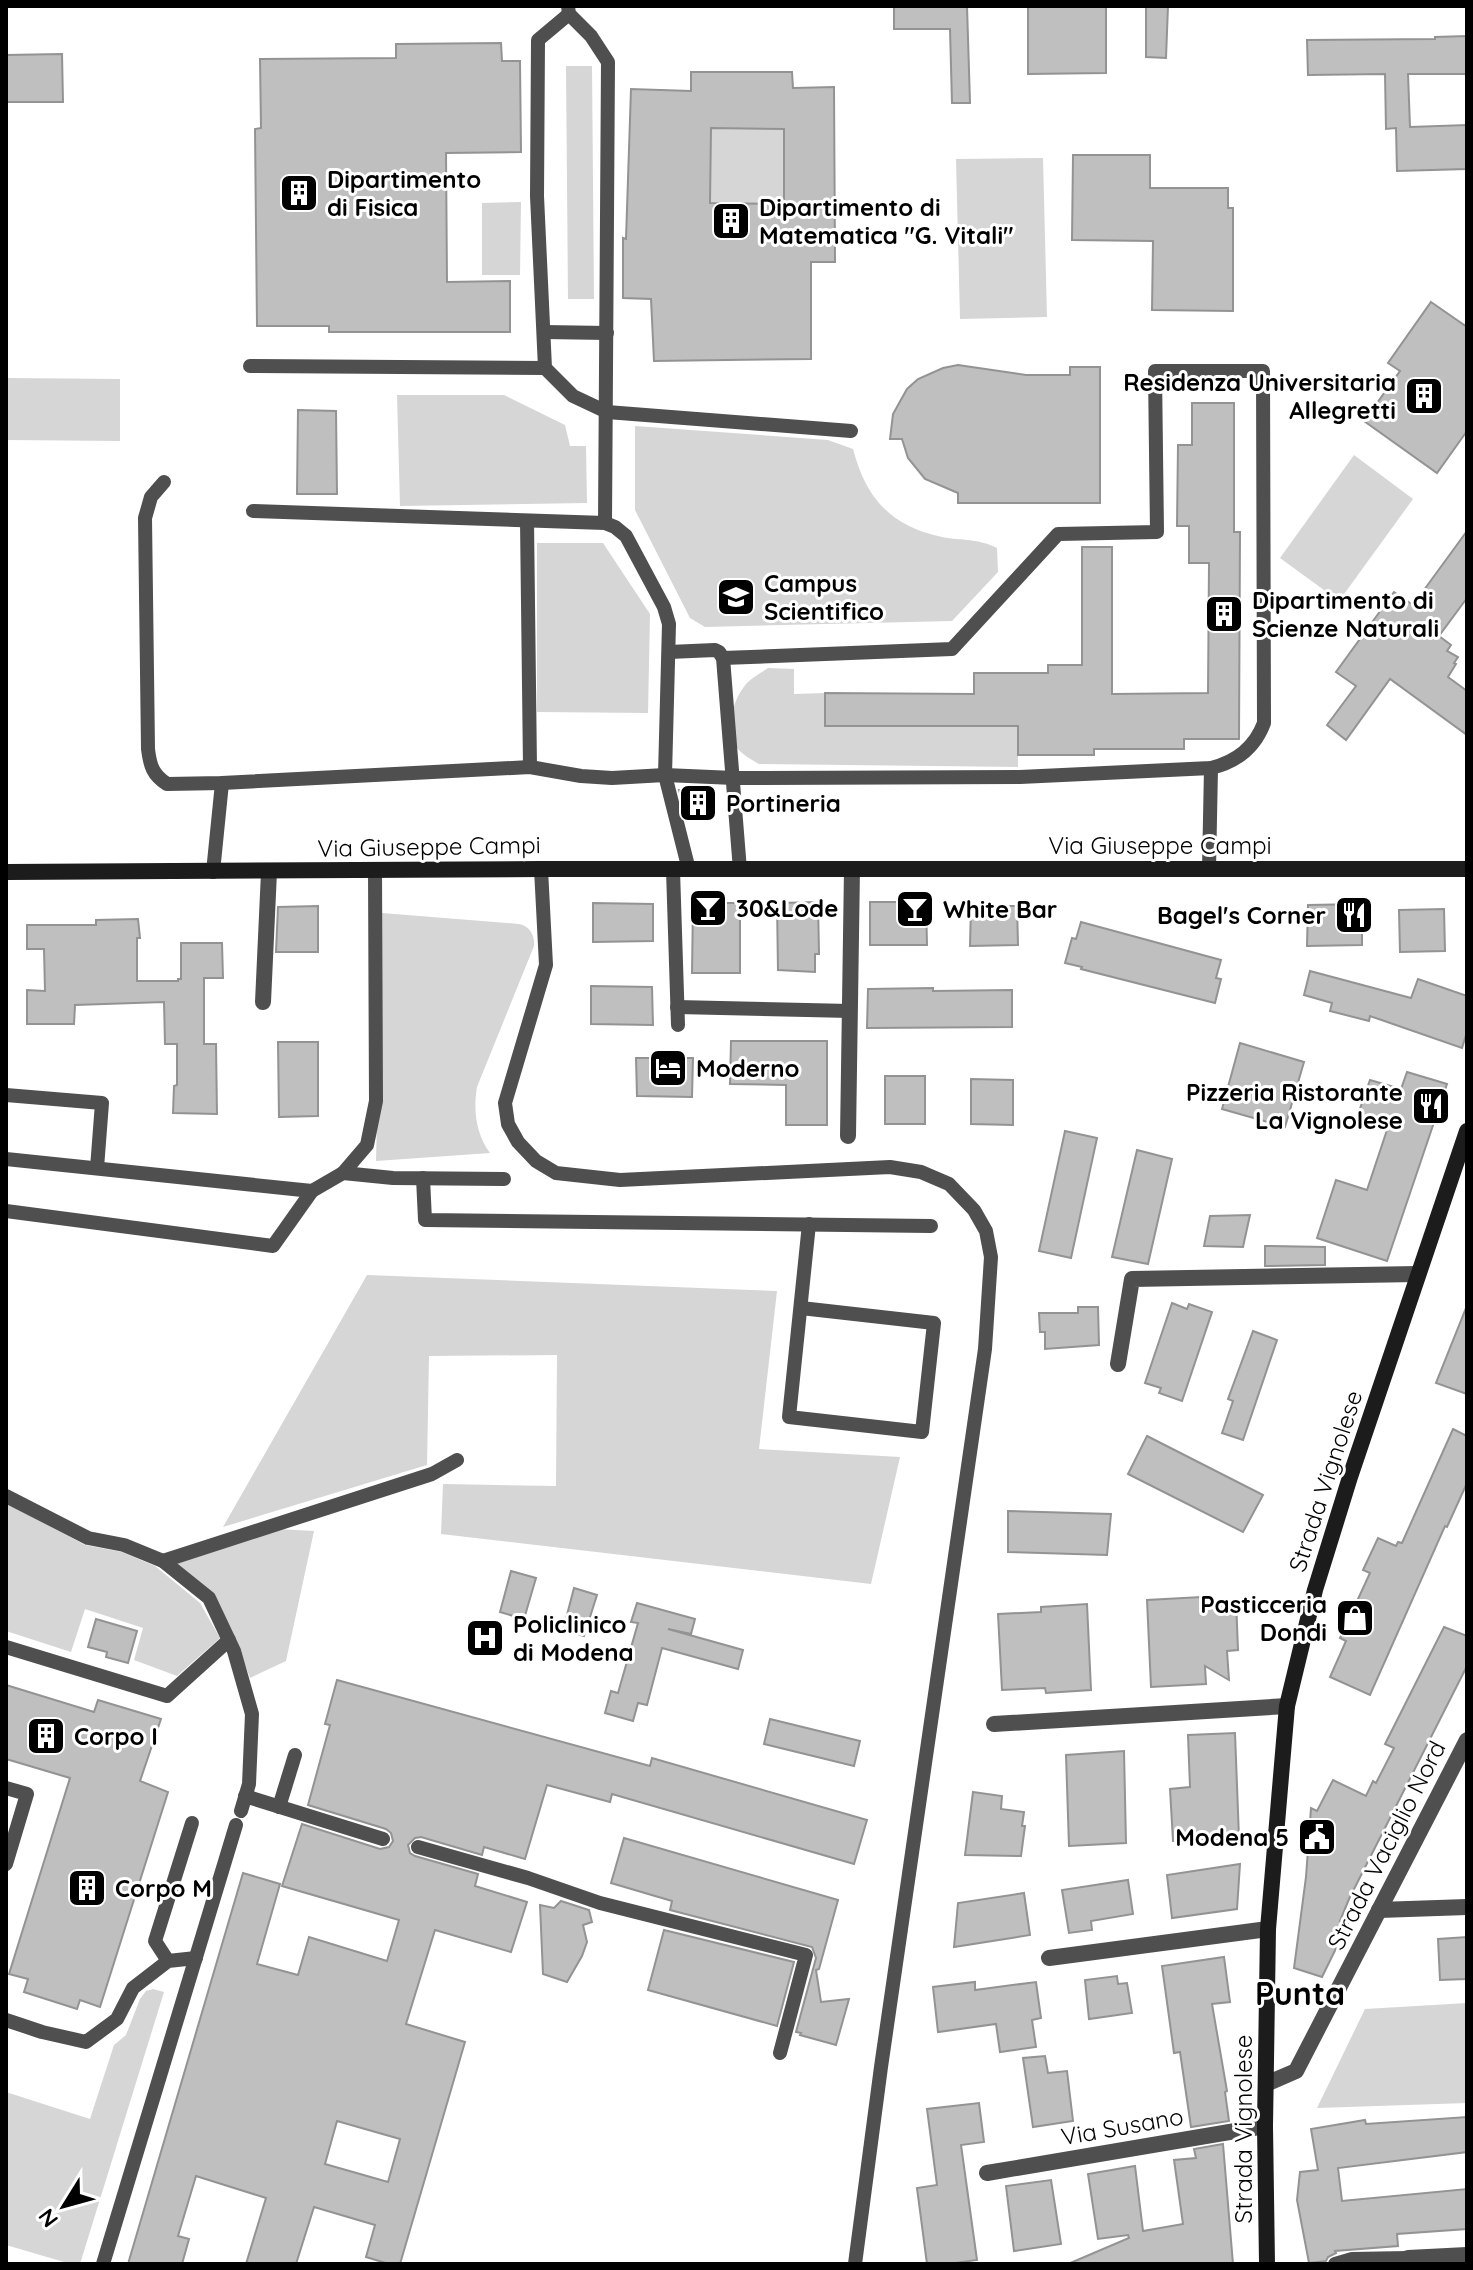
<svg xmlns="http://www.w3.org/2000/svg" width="1473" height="2270" font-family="Quicksand,sans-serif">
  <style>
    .green { fill: #d6d6d6 }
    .building { fill: #bfbfbf; stroke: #939393; stroke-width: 2; fill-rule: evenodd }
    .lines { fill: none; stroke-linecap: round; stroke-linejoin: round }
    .lane { stroke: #4f4f4f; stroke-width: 14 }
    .street { stroke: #4f4f4f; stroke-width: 16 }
    .secondary { stroke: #1c1c1c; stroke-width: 16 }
    .labels { text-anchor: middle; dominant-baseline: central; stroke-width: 6; stroke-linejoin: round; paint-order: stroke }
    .poi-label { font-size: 24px; font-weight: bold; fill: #000; stroke: #fff; text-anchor: start }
    .street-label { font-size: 24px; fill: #000; stroke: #fff }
    .district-label { font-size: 32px; font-weight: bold; fill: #000; stroke: #fff }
  </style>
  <rect width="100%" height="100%" fill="#fff"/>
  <!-- green -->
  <g class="green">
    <polygon points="566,66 592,66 594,299 568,299"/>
    <polygon points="711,128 784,129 784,204 710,203"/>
    <polygon points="1043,158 1047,317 960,319 956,159"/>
    <polygon points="521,202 520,275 482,275 482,203"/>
    <polygon points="6,378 120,379 120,441 6,440"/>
    <polygon points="397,395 504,395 565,425 570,446 586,446 587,503 400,506"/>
    <path d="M635,426L828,440L853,449C866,499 891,526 942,537C963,541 977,538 997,548L998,572L952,621L705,627L690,618L635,510Z"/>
    <polygon points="1354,455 1413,499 1339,601 1280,558"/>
    <polygon points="537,543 603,543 650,614 648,713 537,712"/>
    <path d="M768,668L794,669V694L825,693L1018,726V767L759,764C752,760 743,755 738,749C724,730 732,700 747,683C753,677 761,673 768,668Z"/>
    <path d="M382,913L519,924C530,926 535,936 534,946L477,1087C473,1110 476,1134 490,1153L376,1161Z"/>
    <polygon points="367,1275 777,1291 759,1449 900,1457 871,1584 441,1534 443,1484 556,1486 557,1355 429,1356 427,1465 223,1527"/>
    <polygon points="6,1503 85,1545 122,1552 155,1566 200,1603 220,1638 177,1676 134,1660 143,1628 85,1609 71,1652 6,1631"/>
    <polygon points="277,1529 314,1531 286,1661 250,1678 238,1646 174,1562"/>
    <polygon points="153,1989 164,1992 80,2264 71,2264 6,2245 6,2092 90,2119 114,2045 126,2035 140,1999 146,1991"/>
    <polygon points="1467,2003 1467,2103 1317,2108 1365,2009"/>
  </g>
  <!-- building -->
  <g class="building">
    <polygon points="894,6 967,6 970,103 952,103 950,29 894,29"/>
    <polygon points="1028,6 1106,6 1106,73 1028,74"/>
    <polygon points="1146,6 1168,6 1166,58 1146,57"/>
    <polygon points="1467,36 1467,74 1408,74 1410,127 1467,125 1467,169 1397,171 1396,128 1386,129 1385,74 1308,75 1307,40 1435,39 1435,37"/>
    <polygon points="501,43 502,61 520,61 521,152 446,153 447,282 510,281 510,332 329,332 329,326 257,326 255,129 261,128 260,59 396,58 396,44"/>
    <polygon points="62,54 63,102 6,102 6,55"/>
    <path d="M691,72H792L793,88L834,87L835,262H811V359L654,361L651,299L623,298V238L626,239L631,89L691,91ZM711,128L784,129V204L710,203Z"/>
    <polygon points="1073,155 1150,155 1150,188 1228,188 1228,208 1233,208 1233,311 1152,310 1153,241 1072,240"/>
    <polygon points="1431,302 1467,327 1467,431 1437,473 1364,421 1400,371 1388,363"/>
    <polygon points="958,365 1026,375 1070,375 1070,367 1100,367 1100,503 958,503 958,493 925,479 908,458 902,439 890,439 893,414 907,389 918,379 943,368"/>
    <polygon points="1192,403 1234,403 1234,532 1240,532 1239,739 1184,739 1184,749 1094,749 1094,755 1018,755 1018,726 825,726 825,693 974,694 974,673 1048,673 1048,665 1082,665 1082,547 1112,547 1112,694 1208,693 1209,563 1189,563 1189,526 1177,526 1178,445 1192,445"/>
    <polygon points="298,410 336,411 337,494 297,494"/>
    <polygon points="1467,531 1467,598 1439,636 1451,645 1447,651 1458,657 1454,663 1456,664 1448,677 1467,691 1467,735 1390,679 1346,740 1327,725 1356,686 1336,672 1394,592 1413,605"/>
    <polygon points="679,790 713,791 712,815 687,815"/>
    <polygon points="818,902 819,954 815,954 815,972 778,970 777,903"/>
    <polygon points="870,902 926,902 927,945 870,945"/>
    <polygon points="593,903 653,904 653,941 593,942"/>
    <polygon points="693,903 740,903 740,973 692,973"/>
    <polygon points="1362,904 1362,945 1307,946 1308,905"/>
    <polygon points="318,906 318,952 276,952 278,907"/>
    <polygon points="971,906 1017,906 1018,945 970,946"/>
    <polygon points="1444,909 1445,951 1400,952 1399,910"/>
    <polygon points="138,919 140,938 137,938 137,981 178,981 178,979 181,979 181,943 222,943 223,978 204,978 204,1044 216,1044 217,1114 173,1113 174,1086 177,1085 177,1044 165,1044 164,1002 75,1005 74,1024 27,1024 27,990 45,991 44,949 27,949 27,925 96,925 96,920"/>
    <polygon points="1081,922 1221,960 1216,978 1221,979 1215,1003 1081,969 1082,967 1065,963 1072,938 1076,939"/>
    <polygon points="1310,971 1411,998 1418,979 1467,996 1467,1032 1462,1048 1370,1016 1369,1021 1330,1011 1332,1003 1304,995"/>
    <polygon points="591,986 652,987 653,1025 591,1024"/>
    <polygon points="933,988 933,991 1012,990 1012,1027 867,1028 868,989"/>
    <polygon points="731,1041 827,1041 827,1125 786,1125 786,1085 730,1084"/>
    <polygon points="278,1042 318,1042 318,1116 279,1117"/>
    <polygon points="1240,1043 1304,1062 1285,1127 1222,1109"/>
    <polygon points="636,1058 693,1058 692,1097 637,1096"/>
    <polygon points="1407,1072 1447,1084 1387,1261 1317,1238 1336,1180 1367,1190 1387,1130 1356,1120 1370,1080 1401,1089"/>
    <rect x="885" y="1076" width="40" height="48"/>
    <polygon points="971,1079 1013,1080 1013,1125 971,1124"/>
    <polygon points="1065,1131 1097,1138 1071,1258 1039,1251"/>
    <polygon points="1137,1150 1172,1159 1148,1264 1112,1257"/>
    <polygon points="1250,1215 1243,1247 1204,1246 1210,1216"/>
    <polygon points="1265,1246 1325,1247 1325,1265 1265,1266"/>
    <polygon points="1172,1303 1187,1309 1189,1304 1212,1312 1182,1401 1159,1393 1161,1388 1145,1383"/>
    <polygon points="1078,1307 1098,1307 1099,1345 1045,1349 1045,1332 1040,1332 1039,1313 1078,1313"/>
    <polygon points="1466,1308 1467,1308 1467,1394 1436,1383"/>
    <polygon points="1253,1331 1277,1340 1243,1440 1222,1433 1233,1401 1228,1399"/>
    <polygon points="1453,1429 1467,1436 1467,1483 1447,1527 1445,1526 1370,1695 1330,1677 1346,1641 1340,1638 1370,1573 1363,1570 1378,1538 1396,1546 1398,1542 1402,1543"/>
    <polygon points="1147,1436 1263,1495 1243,1532 1128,1474"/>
    <polygon points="1008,1511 1111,1514 1107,1555 1008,1552"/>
    <polygon points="511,1571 536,1578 524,1619 500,1612"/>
    <polygon points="574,1588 597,1595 584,1636 563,1630"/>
    <polygon points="1201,1597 1201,1602 1236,1600 1238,1650 1227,1651 1229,1680 1205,1666 1206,1684 1151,1687 1147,1600"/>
    <polygon points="637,1603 695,1619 691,1634 668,1629 743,1650 738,1669 662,1648 647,1705 638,1703 633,1721 605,1713 611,1691 618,1693 638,1623 631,1622"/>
    <polygon points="1087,1604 1091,1690 1046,1693 1045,1688 1002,1690 998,1614 1041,1612 1041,1607"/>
    <polygon points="96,1619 137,1631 128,1663 106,1657 107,1652 88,1647"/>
    <polygon points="1444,1627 1467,1636 1467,1666 1349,1899 1340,1921 1348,1924 1322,1977 1294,1968 1306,1877 1311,1808 1317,1811 1333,1780 1366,1796 1373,1781 1376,1783 1394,1748 1385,1744"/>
    <path d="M337,1680L650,1766L652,1758L867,1820L854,1864L612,1794L610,1802L547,1785L525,1859L484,1847L482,1855L421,1837L415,1838L408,1845L410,1853L415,1856L478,1874L475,1886L527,1902L511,1952L435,1930L406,2024L465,2042L400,2264H389L366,2257L375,2225L314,2207L296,2264H246L266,2198L196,2176L178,2236L189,2239L182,2264H128L243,1873L280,1884L257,1964L298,1975L309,1937L387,1961L399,1920L282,1886L302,1824L380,1849L389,1847L393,1841L391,1833L386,1829L308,1805L330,1725L325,1724ZM337,2121L400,2139L388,2182L325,2164Z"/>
    <polygon points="6,1685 94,1712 98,1700 161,1719 140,1781 168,1792 100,2007 80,2000 77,2009 24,1992 28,1979 9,1974 70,1778 6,1759"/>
    <polygon points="770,1719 860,1741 854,1766 764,1744"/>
    <polygon points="1235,1733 1239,1838 1173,1841 1170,1789 1190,1787 1188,1735"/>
    <polygon points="1124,1751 1126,1843 1069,1846 1066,1755"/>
    <polygon points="973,1792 1002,1796 1001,1809 1024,1812 1022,1826 1025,1826 1021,1856 965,1855"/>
    <polygon points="624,1838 838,1900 819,1969 816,1970 821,2002 849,1999 836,2045 800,2035 801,2033 796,2032 816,1958 812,1947 670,1910 672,1901 611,1883"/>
    <polygon points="1240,1864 1237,1909 1172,1918 1167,1875"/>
    <polygon points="1128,1880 1133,1914 1091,1921 1092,1930 1069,1933 1062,1890"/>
    <polygon points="1024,1893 1030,1935 954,1947 958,1903"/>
    <polygon points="561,1901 589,1910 592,1922 583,1925 587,1942 582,1956 567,1982 543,1974 540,1905 554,1908"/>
    <polygon points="664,1930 794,1962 777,2026 648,1990"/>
    <polygon points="1467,1937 1467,1979 1440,1980 1438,1939"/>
    <polygon points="1224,1957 1230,2002 1212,2004 1227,2091 1225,2092 1229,2121 1191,2127 1180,2052 1174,2053 1162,1966"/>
    <polygon points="1117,1976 1118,1984 1127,1983 1132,2013 1089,2019 1085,1980"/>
    <polygon points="975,1982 975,1990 1036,1982 1041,2018 1032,2020 1036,2047 1000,2052 996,2024 938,2032 933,1987"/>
    <polygon points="1045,2056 1048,2073 1067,2071 1073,2121 1033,2127 1023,2058"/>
    <polygon points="979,2103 984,2142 961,2145 977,2260 948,2264 927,2264 917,2188 937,2185 927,2109"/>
    <polygon points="1467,2117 1467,2152 1338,2168 1342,2201 1467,2189 1467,2229 1397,2234 1398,2246 1335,2251 1336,2253 1328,2257 1326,2261 1309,2263 1297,2200 1300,2172 1318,2170 1311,2129 1365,2120 1366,2124"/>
    <polygon points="1223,2144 1233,2264 1068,2264 1129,2238 1128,2235 1098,2239 1088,2174 1135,2166 1143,2231 1183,2224 1174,2160 1196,2158 1194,2149"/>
    <polygon points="1051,2180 1061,2244 1014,2251 1006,2186"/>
  </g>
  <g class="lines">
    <!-- lane -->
    <g class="lane">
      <polyline points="568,6 569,14 591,36 608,62 605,523"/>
      <polyline points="569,14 538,40 537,196 545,368 573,396 607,412 851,431"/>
      <polyline points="544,332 607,333"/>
      <polyline points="250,366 545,368"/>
      <path d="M164,482L151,497L145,518L148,749C150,766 153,775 167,784L222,783L530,767L581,776L612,778L665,775L734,778L1020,777L1211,768C1236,762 1255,747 1264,723L1263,371H1155L1157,532L1058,534L952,649L723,658"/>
      <polyline points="253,511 605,523 615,527 626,536 664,607 669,624 665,775 689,870"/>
      <polyline points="527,521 530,767"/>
      <polyline points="669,652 715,650 719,652 723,658 740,870"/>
      <polyline points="541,869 546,965 505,1103 508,1124 518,1142 536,1161 556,1173 620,1180 890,1167 921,1172 949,1184 974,1210 986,1231 991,1257 985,1349 881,2067 855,2264"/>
      <polyline points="1209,869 1211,768"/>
      <polyline points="673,870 678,1025"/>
      <polyline points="213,872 222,783"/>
      <polyline points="677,1007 850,1011"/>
      <polyline points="6,1095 102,1103 97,1168"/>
      <polyline points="6,1159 312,1191"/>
      <polyline points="343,1173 393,1178 504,1179"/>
      <polyline points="423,1178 425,1220 931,1226"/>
      <polyline points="6,1211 273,1246 312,1191 343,1173 367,1145 376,1101 375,871"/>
      <polyline points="801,1308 934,1323 922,1432 789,1417 809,1224"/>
      <polyline points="6,1496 88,1538 124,1545 163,1561 209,1598 234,1651 252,1714 249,1784 241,1811"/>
      <polyline points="163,1561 432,1474 457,1460"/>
      <polyline points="6,1647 167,1696 229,1640"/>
      <polyline points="6,1788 27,1794 6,1864"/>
      <polyline points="245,1796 383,1839"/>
      <polyline points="279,1807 295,1755"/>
      <polyline points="418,1847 528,1878 600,1903 806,1955 780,2053"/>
      <polyline points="168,1961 155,1941 192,1823"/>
      <polyline points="6,2020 42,2032 86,2042 117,2019 133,1988 168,1961 196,1958"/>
      <polyline points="103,2264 236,1825"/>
      <polyline points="1335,2264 1352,2259 1408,2258"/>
    </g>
    <!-- street -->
    <g class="street">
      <polyline points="263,1002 269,872"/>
      <polyline points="848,1136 852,869"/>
      <polyline points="1118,1364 1132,1279 1418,1274"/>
      <polyline points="994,1724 1287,1706"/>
      <polyline points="1379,1910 1467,1907"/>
      <polyline points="1049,1958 1268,1929"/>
      <polyline points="1266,2084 1296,2071 1467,1740"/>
      <polyline points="987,2173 1265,2126"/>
      <polyline points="1408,2258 1467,2255"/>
    </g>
    <!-- secondary -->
    <g class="secondary">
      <polyline points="6,872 541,869 1467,869"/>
      <polyline points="1267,2264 1265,2126 1268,1929 1287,1706 1315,1590 1350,1477 1467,1131"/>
    </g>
  </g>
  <!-- icons -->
  <defs>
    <g id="building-square" transform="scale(2)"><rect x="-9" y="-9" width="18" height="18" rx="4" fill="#000" stroke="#fff"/><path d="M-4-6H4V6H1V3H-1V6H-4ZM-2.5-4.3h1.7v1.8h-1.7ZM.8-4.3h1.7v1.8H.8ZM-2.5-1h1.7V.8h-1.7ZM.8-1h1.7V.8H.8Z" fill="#fff"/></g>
    <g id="university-square" transform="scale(2)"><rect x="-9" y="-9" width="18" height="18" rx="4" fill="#000" stroke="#fff"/><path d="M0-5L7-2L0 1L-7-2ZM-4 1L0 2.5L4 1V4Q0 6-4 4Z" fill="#fff"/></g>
    <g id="bar-square" transform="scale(2)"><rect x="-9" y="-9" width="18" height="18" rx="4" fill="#000" stroke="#fff"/><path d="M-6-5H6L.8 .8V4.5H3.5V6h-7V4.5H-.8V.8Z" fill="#fff"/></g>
    <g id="restaurant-square" transform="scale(2)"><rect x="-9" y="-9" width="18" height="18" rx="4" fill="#000" stroke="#fff"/><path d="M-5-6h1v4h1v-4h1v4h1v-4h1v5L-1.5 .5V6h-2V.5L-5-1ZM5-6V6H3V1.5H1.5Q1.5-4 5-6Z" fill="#fff"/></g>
    <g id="hotel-square" transform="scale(2)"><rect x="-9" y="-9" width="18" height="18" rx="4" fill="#000" stroke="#fff"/><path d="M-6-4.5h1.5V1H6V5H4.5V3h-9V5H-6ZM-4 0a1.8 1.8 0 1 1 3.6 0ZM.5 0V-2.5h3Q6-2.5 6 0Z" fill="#fff"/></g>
    <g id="shop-square" transform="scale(2)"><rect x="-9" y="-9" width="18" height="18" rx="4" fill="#000" stroke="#fff"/><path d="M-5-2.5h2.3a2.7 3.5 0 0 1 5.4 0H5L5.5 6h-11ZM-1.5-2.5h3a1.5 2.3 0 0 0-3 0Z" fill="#fff"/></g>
    <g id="hospital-square" transform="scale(2)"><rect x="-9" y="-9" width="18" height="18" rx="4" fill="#000" stroke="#fff"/><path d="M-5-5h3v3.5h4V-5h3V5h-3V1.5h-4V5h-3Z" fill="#fff"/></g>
    <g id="civic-square" transform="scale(2)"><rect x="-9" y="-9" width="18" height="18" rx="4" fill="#000" stroke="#fff"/><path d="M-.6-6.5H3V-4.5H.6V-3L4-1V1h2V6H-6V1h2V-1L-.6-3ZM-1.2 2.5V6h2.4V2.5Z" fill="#fff"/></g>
  </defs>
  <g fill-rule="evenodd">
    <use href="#building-square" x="299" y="193"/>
    <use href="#building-square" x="731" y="221"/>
    <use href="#building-square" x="1424" y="396"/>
    <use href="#university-square" x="736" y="597"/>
    <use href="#building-square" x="1224" y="614"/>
    <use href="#building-square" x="698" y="803"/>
    <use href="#bar-square" x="708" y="908"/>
    <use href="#bar-square" x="915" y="909"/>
    <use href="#restaurant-square" x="1354" y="915"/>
    <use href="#hotel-square" x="668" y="1068"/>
    <use href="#restaurant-square" x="1431" y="1106"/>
    <use href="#shop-square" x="1355" y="1618"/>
    <use href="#hospital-square" x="485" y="1638"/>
    <use href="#building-square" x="46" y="1736"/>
    <use href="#civic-square" x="1317" y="1837"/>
    <use href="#building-square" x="87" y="1888"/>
  </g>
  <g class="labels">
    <!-- poi labels -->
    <g class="poi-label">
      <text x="327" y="179">Dipartimento<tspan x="327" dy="28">di Fisica</tspan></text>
      <text x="759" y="207">Dipartimento di<tspan x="759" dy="28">Matematica "G. Vitali"</tspan></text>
      <text x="1396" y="382" text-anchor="end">Residenza Universitaria<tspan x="1396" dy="28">Allegretti</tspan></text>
      <text x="764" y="583">Campus<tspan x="764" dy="28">Scientifico</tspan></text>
      <text x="1252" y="600">Dipartimento di<tspan x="1252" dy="28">Scienze Naturali</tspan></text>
      <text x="726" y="803">Portineria</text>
      <text x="736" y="908">30&amp;Lode</text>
      <text x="943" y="909">White Bar</text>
      <text x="1326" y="915" text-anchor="end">Bagel's Corner</text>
      <text x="696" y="1068">Moderno</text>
      <text x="1403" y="1092" text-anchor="end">Pizzeria Ristorante<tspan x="1403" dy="28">La Vignolese</tspan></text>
      <text x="1327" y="1604" text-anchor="end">Pasticceria<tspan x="1327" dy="28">Dondi</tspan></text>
      <text x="513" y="1624">Policlinico<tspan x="513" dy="28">di Modena</tspan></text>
      <text x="74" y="1736">Corpo I</text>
      <text x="1289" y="1837" text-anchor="end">Modena 5</text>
      <text x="115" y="1888">Corpo M</text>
    </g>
    <!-- street labels -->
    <g class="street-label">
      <text x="1160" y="845">Via Giuseppe Campi</text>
      <text transform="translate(429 846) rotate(-1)">Via Giuseppe Campi</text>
      <text transform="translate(1325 1481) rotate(-72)">Strada Vignolese</text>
      <text transform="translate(1386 1845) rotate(-63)">Strada Vaciglio Nord</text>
      <text transform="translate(1122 2126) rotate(-10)">Via Susano</text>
      <text transform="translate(1243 2129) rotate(-90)">Strada Vignolese</text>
    </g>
    <!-- district labels -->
    <g class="district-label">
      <text x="1300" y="1993">Punta</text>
    </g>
  </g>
  <!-- border -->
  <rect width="1473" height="2270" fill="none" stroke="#000000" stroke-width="16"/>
  <!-- north arrow -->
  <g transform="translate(64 2206) rotate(233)" stroke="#ffffff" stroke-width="6" paint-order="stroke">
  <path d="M0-6L14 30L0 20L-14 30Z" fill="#000000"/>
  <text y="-12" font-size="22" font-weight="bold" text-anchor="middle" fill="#000000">N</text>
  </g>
</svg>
